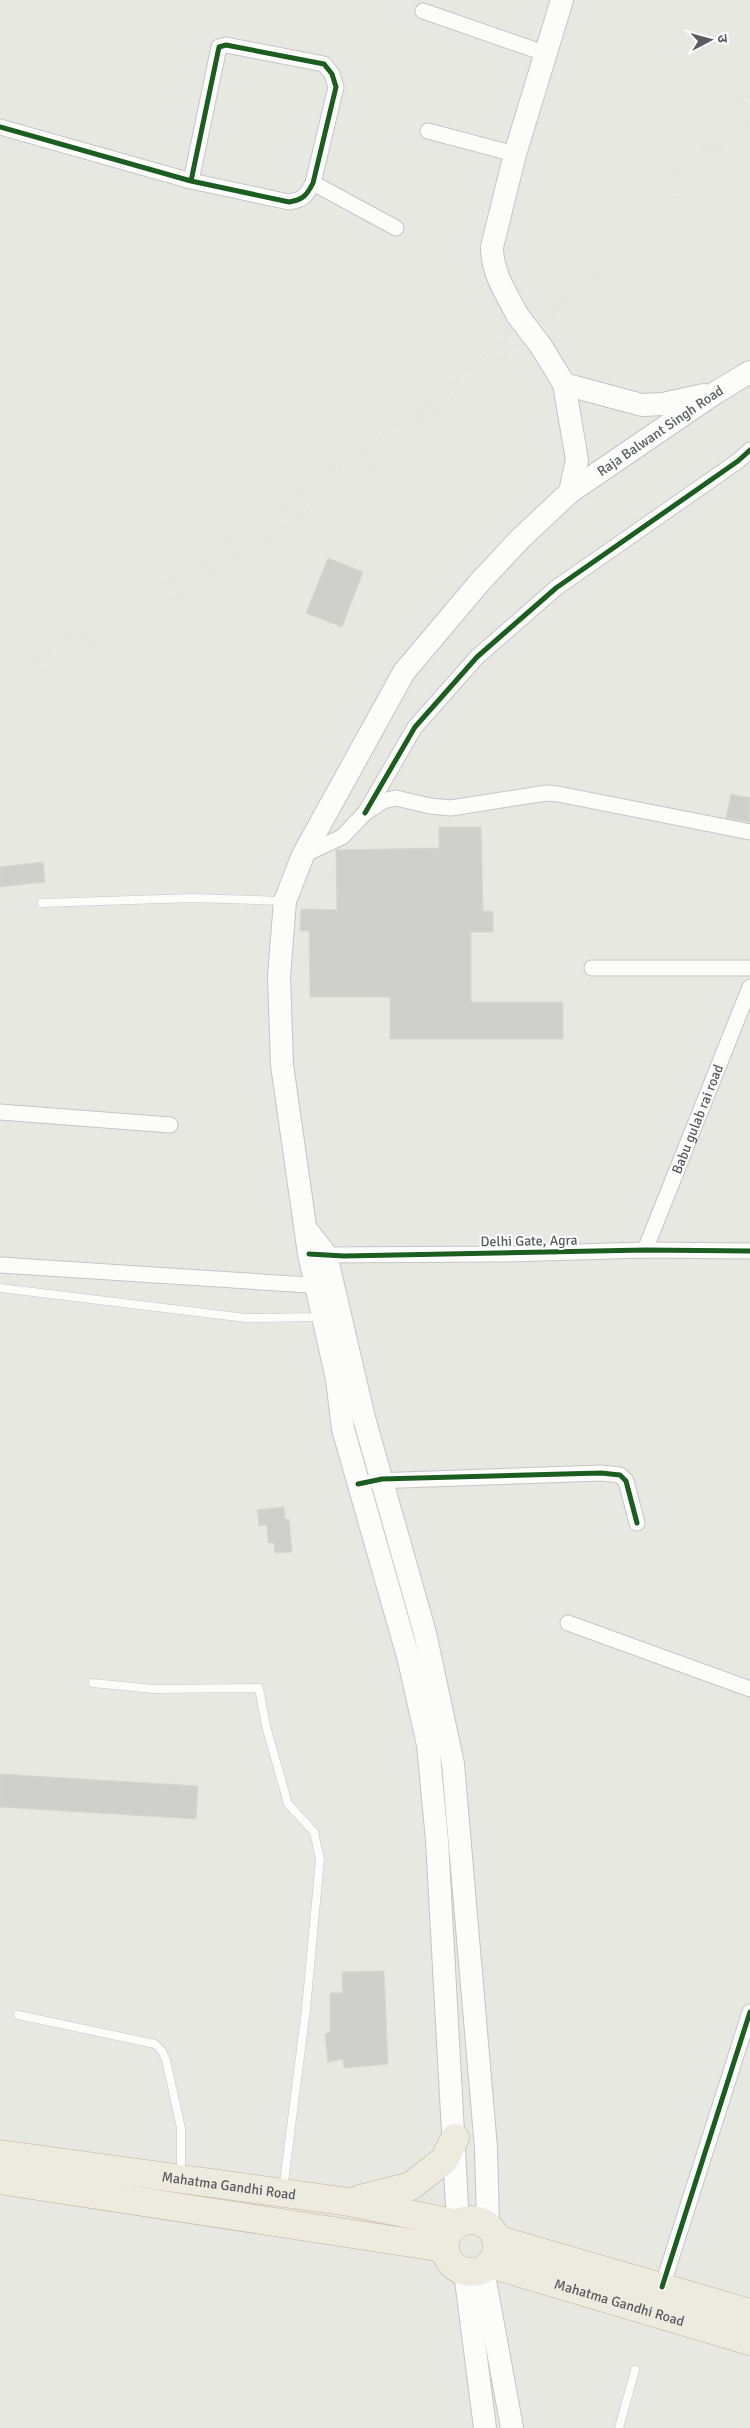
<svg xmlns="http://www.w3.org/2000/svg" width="750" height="2428" font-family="Signika,'Noto Sans Devanagari',sans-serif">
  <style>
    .building { fill: #cfcfcc; stroke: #d8d6d2 }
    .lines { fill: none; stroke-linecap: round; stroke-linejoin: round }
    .lane-casing { stroke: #c5c5c5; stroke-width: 9 }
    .street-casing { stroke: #c5c5c5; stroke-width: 17 }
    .secondary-casing { stroke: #c4c5c3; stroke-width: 24 }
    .highway-casing { stroke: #bdb294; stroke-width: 29 }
    .lane { stroke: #fcfcfb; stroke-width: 8 }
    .street { stroke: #fcfcfb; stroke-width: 15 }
    .secondary { stroke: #fcfcfb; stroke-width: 22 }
    .highway { stroke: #edebe0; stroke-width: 28 }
    .rail { stroke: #e1e1e0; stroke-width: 4; stroke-dasharray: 1 6; stroke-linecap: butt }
    .secondary-bridge-casing { stroke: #c4c5c3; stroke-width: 24; stroke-linecap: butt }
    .secondary-bridge { stroke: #fcfcfb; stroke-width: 22 }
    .cycleway-casing { stroke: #fff; stroke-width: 8 }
    .cycleway { stroke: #1b5e20; stroke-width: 5 }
    .labels { text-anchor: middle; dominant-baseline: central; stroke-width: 4; stroke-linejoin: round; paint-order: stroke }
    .street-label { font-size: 14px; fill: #595c60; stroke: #fff }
  </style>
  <rect width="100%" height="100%" fill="#e8e8e3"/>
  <!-- building -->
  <g class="building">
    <polygon points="328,558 363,572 342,627 306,613"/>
    <polygon points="731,794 750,798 750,822 726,818"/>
    <polygon points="439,827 481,827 483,911 493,911 493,932 471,932 471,1002 563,1002 563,1039 390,1039 390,997 310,997 309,931 300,931 301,909 337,910 336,850 439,848"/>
    <polygon points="43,862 45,882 0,887 0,867"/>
    <polygon points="284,1507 285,1519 289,1519 292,1552 275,1553 274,1543 268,1543 267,1525 259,1526 257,1510"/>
    <polygon points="0,1774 198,1786 196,1819 0,1807"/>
    <polygon points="384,1971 388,2064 344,2068 343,2059 328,2062 325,2034 330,2032 330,1993 343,1993 342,1972"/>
  </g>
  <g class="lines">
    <!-- lane casing -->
    <g class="lane-casing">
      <g id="lane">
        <polyline points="42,903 193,898 283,901"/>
        <polyline points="0,1288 246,1318 321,1317"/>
        <polyline points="93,1683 153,1689 259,1688 266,1726 288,1804 314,1832 320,1859 306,2009 283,2190"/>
        <polyline points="18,2015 155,2044 162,2051 166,2060 181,2128 181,2174"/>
        <polyline points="619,2428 635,2370"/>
      </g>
    </g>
    <!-- street casing -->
    <g class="street-casing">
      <g id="street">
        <polyline points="423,11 544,53"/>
        <path d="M0,127L191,181L289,202C303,200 307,195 313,183L336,87L332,74L324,64L226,45L219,47L191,181"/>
        <polyline points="428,131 515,154"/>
        <polyline points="313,183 396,228"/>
        <polyline points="365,813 415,727 477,657 556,588 738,461 750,450"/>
        <polyline points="303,855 342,837 365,813 383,801 396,798 430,806 451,808 546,793 558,794 750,832"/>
        <polyline points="592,968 750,968"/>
        <polyline points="0,1112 170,1125"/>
        <path id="s1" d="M645,1250L750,987"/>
        <polyline points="318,1255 506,1254 645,1250 750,1251"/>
        <polyline points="0,1265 324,1286"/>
        <polyline points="373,1481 601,1473 620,1475 626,1481 637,1523"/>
        <polyline points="568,1623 750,1689"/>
        <polyline points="662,2287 750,2012"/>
      </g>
    </g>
    <!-- secondary casing -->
    <g class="secondary-casing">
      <g id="secondary">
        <path d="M518,316C506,293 492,273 492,247L515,154L562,0"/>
        <polyline points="564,384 642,405 663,404 704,395"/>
        <path id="s2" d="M570,492L715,393L750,372"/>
        <polyline points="306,1229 326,1255 364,1418 425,1633 453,1764 486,2148 488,2225"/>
        <polyline points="458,2224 437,1840 428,1745 409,1660 343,1429 337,1379 309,1254 282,1065 279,976 285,901 303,855 404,672 479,583 520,539 570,492 577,460 564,384 541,346"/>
        <polyline points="483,2270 512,2428"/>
        <polyline points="465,2272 485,2428"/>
      </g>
    </g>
    <!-- highway casing -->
    <g class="highway-casing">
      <g id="highway">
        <path id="s3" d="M0,2154L349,2202L458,2224"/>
        <polyline points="0,2180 444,2248"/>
        <polyline points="360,2199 411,2186 444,2160 455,2138"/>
        <circle cx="471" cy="2246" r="26"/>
        <polyline points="496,2239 750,2313"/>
        <path id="s4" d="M490,2264L750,2341"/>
      </g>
    </g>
    <!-- lane -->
    <use href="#lane" class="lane"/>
    <!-- street -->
    <use href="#street" class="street"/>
    <!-- secondary -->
    <use href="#secondary" class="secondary"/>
    <!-- highway -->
    <use href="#highway" class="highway"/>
    <!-- rail -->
    <g class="rail">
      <path d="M0,677C191,574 371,457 534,313C560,291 586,270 610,247C659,199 705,147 750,95"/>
      <path d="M0,693C110,638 216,576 316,504C355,476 392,446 430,416C546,325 654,226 750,114"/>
    </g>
    <!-- secondary-bridge casing -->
    <g class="secondary-bridge-casing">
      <polyline id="secondary-bridge" points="518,316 541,346"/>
    </g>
    <!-- secondary-bridge -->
    <use href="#secondary-bridge" class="secondary-bridge"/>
    <!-- cycleway casing -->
    <g class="cycleway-casing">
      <g id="cycleway">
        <path d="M0,127L191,181L289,202C303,200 307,195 313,183L336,87L332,74L324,64L226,45L219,47L191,181"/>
        <polyline points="365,813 415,727 477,657 556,588 738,461 750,450"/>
        <polyline points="309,1254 344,1256 645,1250 750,1251"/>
        <polyline points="358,1484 382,1479 601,1473 620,1475 626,1481 637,1523"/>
        <polyline points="662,2287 750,2012"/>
      </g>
    </g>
    <!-- cycleway -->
    <use href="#cycleway" class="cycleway"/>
  </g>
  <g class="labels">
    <!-- street labels -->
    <g class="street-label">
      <text stroke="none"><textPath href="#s2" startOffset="109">Raja Balwant Singh Road</textPath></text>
      <text stroke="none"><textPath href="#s1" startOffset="141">Babu gulab rai road</textPath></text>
      <text transform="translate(529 1241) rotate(-1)">Delhi Gate, Agra</text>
      <text stroke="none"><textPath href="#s3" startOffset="231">Mahatma Gandhi Road</textPath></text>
      <text stroke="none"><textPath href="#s4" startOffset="135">Mahatma Gandhi Road</textPath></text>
    </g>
  </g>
  <!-- north arrow -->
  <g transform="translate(710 40) rotate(84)" stroke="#ffffff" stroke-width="4" paint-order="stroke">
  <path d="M0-4L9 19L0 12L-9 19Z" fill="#595c60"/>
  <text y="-8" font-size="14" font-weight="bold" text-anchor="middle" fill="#595c60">उ</text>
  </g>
</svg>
